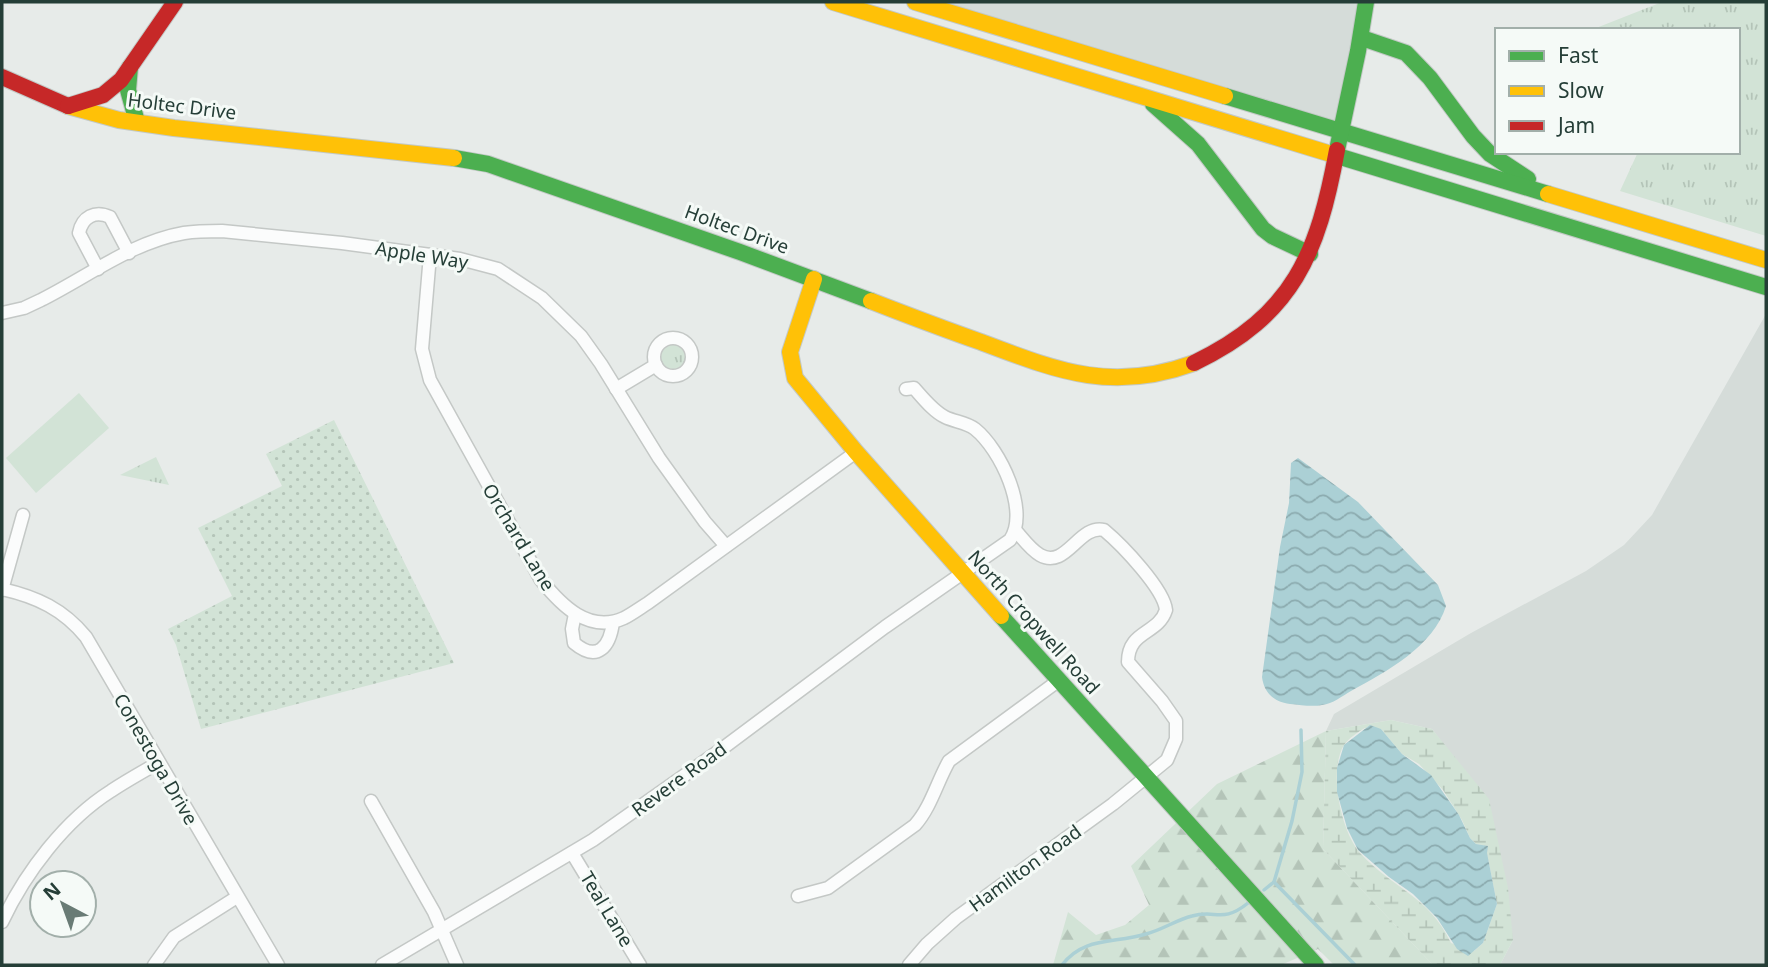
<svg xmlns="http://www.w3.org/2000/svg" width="1768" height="967" font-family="'Noto Sans',sans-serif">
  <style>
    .built { fill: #d5dcd9 }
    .grass { fill: url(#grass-tufts) }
    .forest { fill: url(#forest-firs) }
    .wetland { fill: url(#wetland-marsh); fill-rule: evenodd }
    .park { fill: url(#park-dots) }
    .pitch { fill: #d2e3d6 }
    .water { fill: url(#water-waves) }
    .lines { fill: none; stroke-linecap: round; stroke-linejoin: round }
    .stream { stroke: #abd0d5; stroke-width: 3.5 }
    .street-casing { stroke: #c4c8c6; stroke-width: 15 }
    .fast-casing { stroke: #c3c9c6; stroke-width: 18 }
    .slow-casing { stroke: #c3c9c6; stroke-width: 18 }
    .jam-casing { stroke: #c3c9c6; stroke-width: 18 }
    .street { stroke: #fbfcfc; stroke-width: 12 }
    .fast { stroke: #4caf50; stroke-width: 16 }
    .slow { stroke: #ffc107; stroke-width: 16 }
    .jam { stroke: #c62828; stroke-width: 16 }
    .labels { text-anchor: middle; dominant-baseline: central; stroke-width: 6; stroke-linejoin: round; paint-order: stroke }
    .street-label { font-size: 19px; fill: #253e37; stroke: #f5faf7 }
  </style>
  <defs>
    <pattern id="grass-tufts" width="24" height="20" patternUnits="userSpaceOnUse" patternTransform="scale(1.75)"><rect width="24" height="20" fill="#d2e3d6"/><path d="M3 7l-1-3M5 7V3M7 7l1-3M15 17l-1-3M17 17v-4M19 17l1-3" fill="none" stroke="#b4c4b8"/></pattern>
    <pattern id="forest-firs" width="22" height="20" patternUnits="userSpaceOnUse" patternTransform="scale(1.75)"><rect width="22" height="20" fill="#d2e3d6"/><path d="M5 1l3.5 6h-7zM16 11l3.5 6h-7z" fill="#b4c4b8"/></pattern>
    <pattern id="wetland-marsh" width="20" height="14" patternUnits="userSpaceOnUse" patternTransform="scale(1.75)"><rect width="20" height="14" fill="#d2e3d6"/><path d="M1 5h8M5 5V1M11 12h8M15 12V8" fill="none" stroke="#b4c4b8"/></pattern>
    <pattern id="park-dots" width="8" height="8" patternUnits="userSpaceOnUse" patternTransform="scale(1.75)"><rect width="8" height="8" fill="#d2e3d6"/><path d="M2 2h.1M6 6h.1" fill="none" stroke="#b4c4b8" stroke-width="1.8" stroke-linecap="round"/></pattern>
    <pattern id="water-waves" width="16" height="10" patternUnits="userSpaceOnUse" patternTransform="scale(1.75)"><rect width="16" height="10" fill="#abd0d5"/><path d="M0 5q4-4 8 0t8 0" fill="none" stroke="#8baaae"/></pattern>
  </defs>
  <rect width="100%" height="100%" fill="#e7ebe9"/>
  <!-- built -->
  <g class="built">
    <polygon points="916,2 1366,2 1341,131"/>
    <polygon points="1766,314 1766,965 1500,965 1513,940 1459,765 1432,729 1391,720 1326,731 1334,714 1471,633 1586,571 1624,545 1652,515"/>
  </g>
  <!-- grass -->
  <g class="grass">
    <polygon points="1662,2 1766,2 1766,236 1620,191 1638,152 1738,152 1738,30 1591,30"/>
    <circle cx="673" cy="357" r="18"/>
    <polygon points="156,457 169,485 120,475"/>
  </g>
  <!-- forest -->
  <polygon class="forest" points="1326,731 1323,849 1433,965 1334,965 1318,949 1281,965 1053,965 1068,912 1096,935 1125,925 1149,905 1131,866 1217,784"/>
  <!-- wetland -->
  <path class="wetland" d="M1391,720L1432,729L1489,799L1508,888L1513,940L1500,965H1433L1323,849L1326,731ZM1365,728L1381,729L1402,754L1419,764L1443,790L1462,820L1470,838L1476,844L1488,846L1487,853L1497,904L1483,943L1474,951L1451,943C1429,896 1392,888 1360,853C1341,831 1328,771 1344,745C1349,738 1358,732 1365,728Z"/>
  <!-- park -->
  <polygon class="park" points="334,420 454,663 201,729 176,645 168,629 232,596 198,528 282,486 266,454"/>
  <!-- pitch -->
  <polygon class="pitch" points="79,393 109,428 36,493 6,458"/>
  <!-- water -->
  <g class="water">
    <path d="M1298,458L1358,502L1438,585L1446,606C1434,646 1386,672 1351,691C1342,696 1333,704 1322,705C1312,707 1301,705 1290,704C1274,702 1264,693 1262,677L1280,547L1289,503L1291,463Z"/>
    <polygon points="1370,725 1381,729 1402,754 1431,775 1459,815 1470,838 1476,844 1488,846 1487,853 1497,904 1483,943 1468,956 1457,949 1437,918 1413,894 1389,877 1358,850 1347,828 1337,792 1337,768 1344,745"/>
  </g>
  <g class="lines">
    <!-- stream -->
    <g class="stream">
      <polyline points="1274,882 1292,821 1302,772 1301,730"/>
      <polyline points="1274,882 1355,965"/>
      <polyline points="1264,890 1274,882"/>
      <path d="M1062,965C1084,936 1114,944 1146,934C1162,930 1176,920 1192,916C1216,909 1222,924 1248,903"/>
    </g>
    <!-- street casing -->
    <g class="street-casing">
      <g id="street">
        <path d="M430,255L422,349L430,380L541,580C561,605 589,634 624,618C632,614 640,608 648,603L856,452"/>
        <path d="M98,269L79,233C82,217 95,210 110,217L129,253"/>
        <path d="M2,313L24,308L41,300C87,277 132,242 184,233C197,231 210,231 222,231L342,243L460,259L498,269L542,298L581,336L601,364L659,458L705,522L726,546"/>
        <circle cx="673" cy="357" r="19"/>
        <polyline points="616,389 656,365"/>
        <path d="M2,589C37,597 63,609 86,637L278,965"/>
        <polyline points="2,590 23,515"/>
        <path d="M575,614L572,629L574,643C598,663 610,646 613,622"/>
        <polyline points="371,801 434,912 457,965"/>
        <polyline points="572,853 640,965"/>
        <path d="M798,896L828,888L915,825C931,807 937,782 949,761L1058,681"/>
        <path d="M2,922C25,873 65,820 111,791C126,781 142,772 158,763"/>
        <polyline points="154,965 174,937 237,897"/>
        <path d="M382,965L593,840L719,751L885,627L1010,540C1030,511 1000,449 975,429C966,422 955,422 945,417C933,411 923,398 914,388L906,389"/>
        <path d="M909,965L927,944L956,918L1113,804L1167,760L1176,739V721L1162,701L1128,662C1128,630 1158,635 1166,610C1164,589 1122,545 1104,530C1079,524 1066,570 1040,555C1031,550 1023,539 1016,531"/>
      </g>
    </g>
    <!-- fast casing -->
    <g class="fast-casing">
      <g id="fast">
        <polyline points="1362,38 1406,53 1430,78 1473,136 1490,154 1528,179"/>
        <polyline points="130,67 128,90 137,122"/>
        <polyline points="1225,96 1548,194"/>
        <polyline points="1153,104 1198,144 1263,229 1272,236 1310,254"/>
        <polyline points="1337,150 1358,51 1366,2"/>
        <polyline points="1331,154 1766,287"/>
        <polyline points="454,158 488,164 740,252 871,301"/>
        <polyline points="1001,616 1316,965"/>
      </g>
    </g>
    <!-- slow casing -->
    <g class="slow-casing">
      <g id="slow">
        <polyline points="833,2 1331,154"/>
        <polyline points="915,2 1225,96"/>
        <polyline points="68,106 119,120 174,128 454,158"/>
        <polyline points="1548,194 1766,260"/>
        <polyline points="814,279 790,352 795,378 856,452 1001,616"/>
        <path d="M871,301C907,315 944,329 981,342C1058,371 1112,393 1194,363"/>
      </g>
    </g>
    <!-- jam casing -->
    <g class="jam-casing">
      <g id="jam">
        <polyline points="2,77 68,106"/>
        <polyline points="68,106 103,95 121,80 175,2"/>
        <path d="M1194,363C1294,315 1318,253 1337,150"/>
      </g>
    </g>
    <!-- street -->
    <use href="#street" class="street"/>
    <!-- fast -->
    <use href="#fast" class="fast"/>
    <!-- slow -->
    <use href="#slow" class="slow"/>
    <!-- jam -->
    <use href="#jam" class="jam"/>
  </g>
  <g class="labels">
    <!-- street labels -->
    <g class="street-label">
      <text transform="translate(182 106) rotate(7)">Holtec Drive</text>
      <text transform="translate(737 229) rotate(20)">Holtec Drive</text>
      <text transform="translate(422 255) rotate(9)">Apple Way</text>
      <text transform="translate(519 537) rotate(59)">Orchard Lane</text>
      <text transform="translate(1034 622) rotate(48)">North Cropwell Road</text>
      <text transform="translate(156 759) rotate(60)">Conestoga Drive</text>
      <text transform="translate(679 779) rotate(-36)">Revere Road</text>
      <text transform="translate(1025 868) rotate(-36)">Hamilton Road</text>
      <text transform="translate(607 909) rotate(59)">Teal Lane</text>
    </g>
  </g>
  <!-- border -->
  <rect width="1768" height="967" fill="none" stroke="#253e37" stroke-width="7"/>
  <!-- legend -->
  <rect x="1495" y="28" width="245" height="126" fill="#f5faf7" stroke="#a2afaa" stroke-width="2"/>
  <rect x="1509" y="51" width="35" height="10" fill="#4caf50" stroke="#a2afaa" stroke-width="2"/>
  <text x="1558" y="63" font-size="21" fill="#253e37">Fast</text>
  <rect x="1509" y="86" width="35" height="10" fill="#ffc107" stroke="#a2afaa" stroke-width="2"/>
  <text x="1558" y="98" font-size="21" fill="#253e37">Slow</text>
  <rect x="1509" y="121" width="35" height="10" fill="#c62828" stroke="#a2afaa" stroke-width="2"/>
  <text x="1558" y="133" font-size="21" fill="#253e37">Jam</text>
  <!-- north arrow -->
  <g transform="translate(63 904) rotate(319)"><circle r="33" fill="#f5faf7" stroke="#a2afaa" stroke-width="2"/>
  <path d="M0-5L12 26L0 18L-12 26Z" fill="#697b75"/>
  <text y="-10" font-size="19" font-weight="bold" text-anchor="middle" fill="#253e37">N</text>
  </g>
</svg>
